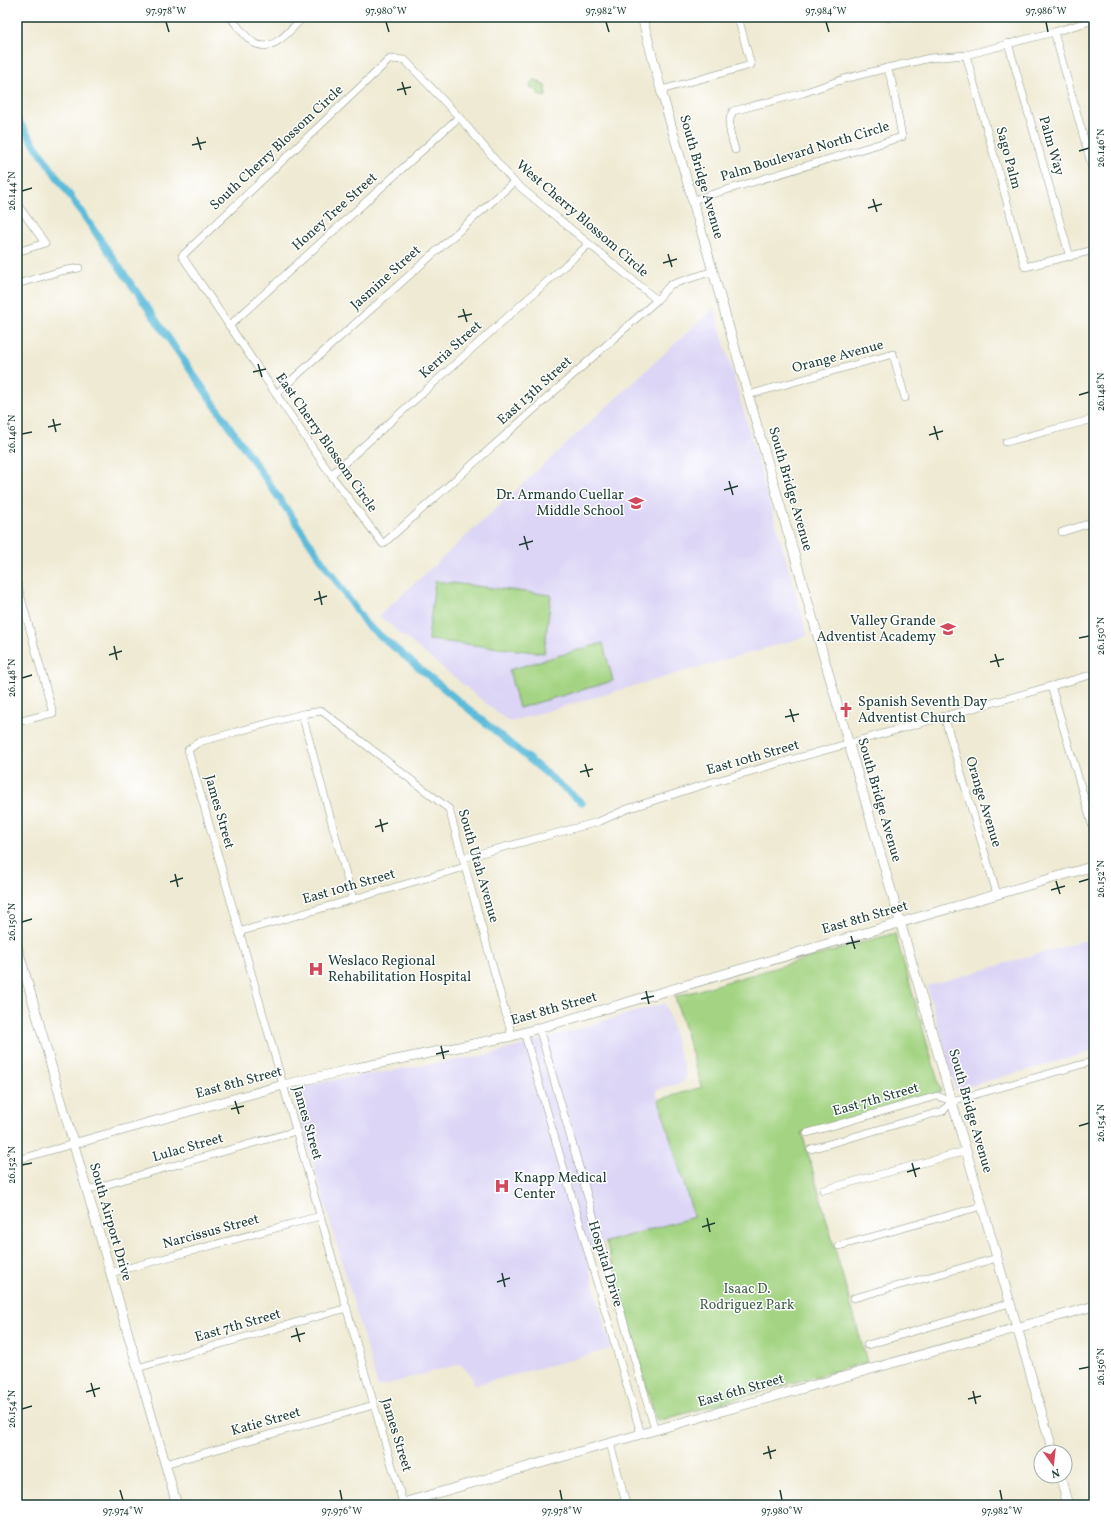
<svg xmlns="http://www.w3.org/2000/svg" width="1111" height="1522" font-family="Vollkorn,serif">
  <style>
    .built { fill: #dcd5f6 }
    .green { fill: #a4d483; stroke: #62885c }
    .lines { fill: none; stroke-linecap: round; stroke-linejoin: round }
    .canal { stroke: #5bbbda; stroke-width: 7 }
    .minor-casing { stroke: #879484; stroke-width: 8 }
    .tertiary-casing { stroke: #879484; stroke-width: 10 }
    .minor { stroke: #fff; stroke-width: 7 }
    .tertiary { stroke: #fff; stroke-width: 9 }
    .ticks { fill: none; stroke: #1f3d34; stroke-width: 1.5 }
    .labels { text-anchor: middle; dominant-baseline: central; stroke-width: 3; stroke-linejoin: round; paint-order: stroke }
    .street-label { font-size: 14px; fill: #1f3d34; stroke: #fff }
    .poi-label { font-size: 14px; fill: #1f3d34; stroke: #fff; text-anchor: start }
    .park-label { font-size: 14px; fill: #406348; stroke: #fff }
    .neatline { fill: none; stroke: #1f3d34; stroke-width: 1.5 }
    .ticks-label { font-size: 10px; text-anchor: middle; fill: #1f3d34 }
  </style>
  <rect width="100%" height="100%" fill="#fff"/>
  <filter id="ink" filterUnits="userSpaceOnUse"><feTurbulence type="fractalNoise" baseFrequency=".025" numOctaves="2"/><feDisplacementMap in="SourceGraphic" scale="8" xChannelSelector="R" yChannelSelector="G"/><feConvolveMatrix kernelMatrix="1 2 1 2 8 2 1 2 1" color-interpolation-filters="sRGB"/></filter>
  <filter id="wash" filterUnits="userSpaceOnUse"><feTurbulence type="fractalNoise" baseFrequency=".012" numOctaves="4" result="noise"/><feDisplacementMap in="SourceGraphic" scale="16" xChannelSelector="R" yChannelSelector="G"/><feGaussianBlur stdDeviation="0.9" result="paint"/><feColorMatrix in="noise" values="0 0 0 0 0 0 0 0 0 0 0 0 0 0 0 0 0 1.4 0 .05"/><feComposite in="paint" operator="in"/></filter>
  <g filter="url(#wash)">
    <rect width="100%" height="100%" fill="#efead3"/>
    <!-- built -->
    <g class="built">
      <polygon points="714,308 808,636 509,722 379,616"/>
      <polygon points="1094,938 1094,1051 956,1090 927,986"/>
      <polygon points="665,1003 686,1075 684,1082 656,1090 694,1217 584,1249 611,1349 475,1385 472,1376 460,1364 378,1387 292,1090 327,1081 493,1054"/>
    </g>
    <!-- green -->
    <g class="green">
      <polygon points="533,80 536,80 540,82 540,84 544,85 546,87 546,96 540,96 538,94 536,88 531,88 530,84"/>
      <polygon points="435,581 551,595 544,653 428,640"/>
      <polygon points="603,643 613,681 519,708 509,670"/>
      <polygon points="895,933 941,1092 802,1133 867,1362 658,1421 655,1417 606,1242 694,1217 659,1100 702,1087 675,997"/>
    </g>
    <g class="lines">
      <!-- canal -->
      <polyline class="canal" points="17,119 366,624 582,803"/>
    </g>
  </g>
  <g filter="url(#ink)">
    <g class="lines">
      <!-- minor casing -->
      <g class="minor-casing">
        <g id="minor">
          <path d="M230,17C237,25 245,37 254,43C273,54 291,29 303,17"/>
          <polyline points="887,17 888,18"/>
          <polyline points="1054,32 1094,174"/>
          <polyline points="1008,43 1070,257"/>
          <polyline points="966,55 1025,267 1094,250"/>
          <polyline points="661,90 751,65 738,17"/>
          <path d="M735,150C731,136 726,124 733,111L803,93L844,79L887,68L930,58L966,55L1054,32L1094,20"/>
          <polyline points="693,200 902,137 892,82 887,68"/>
          <polyline points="17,204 45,243 17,252"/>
          <polyline points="17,284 61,271 79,268"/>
          <polyline points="657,300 514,182 459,117 405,60 390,59 182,256 331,475 383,544 657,300 670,285 713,271"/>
          <polyline points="229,326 459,117"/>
          <polyline points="276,394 514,182"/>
          <polyline points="748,395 893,354 905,398"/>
          <polyline points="1006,442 1094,419"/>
          <polyline points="331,475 589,244"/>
          <polyline points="1062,532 1094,522"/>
          <polyline points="17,583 53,713 17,722"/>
          <polyline points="1051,686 1094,831"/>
          <polyline points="302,714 322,711 449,809 512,1036"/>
          <polyline points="944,716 997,894"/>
          <polyline points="463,858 598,822 627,809 709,783 1094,674"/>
          <polyline points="353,900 302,714 199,742 188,750 374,1405 403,1503"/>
          <polyline points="239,932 465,867"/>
          <polyline points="539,1028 655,1430"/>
          <polyline points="524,1032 641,1434"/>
          <polyline points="807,1133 937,1096 952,1101"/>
          <polyline points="811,1149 943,1111 952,1101 1094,1061"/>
          <polyline points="17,1160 73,1144"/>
          <polyline points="87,1190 296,1131"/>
          <polyline points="823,1190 966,1151"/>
          <polyline points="839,1246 982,1206"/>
          <polyline points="110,1273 320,1216"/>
          <polyline points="854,1298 997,1258"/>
          <polyline points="867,1345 1010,1303"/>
          <polyline points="137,1368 347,1308"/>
          <polyline points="610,1443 625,1500 625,1505"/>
          <polyline points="165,1464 374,1405"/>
        </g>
      </g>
      <!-- tertiary casing -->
      <g class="tertiary-casing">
        <g id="tertiary">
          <polyline points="642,17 661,90 750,401 1053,1452"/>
          <polyline points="17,946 177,1505"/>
          <polyline points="73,1144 283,1085 357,1068 512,1036 1094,866"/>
          <polyline points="1060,1476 1068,1505"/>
          <polyline points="396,1505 641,1434 1094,1306"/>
        </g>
      </g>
      <!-- minor -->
      <use href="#minor" class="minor"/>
      <!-- tertiary -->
      <use href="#tertiary" class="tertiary"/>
    </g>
  </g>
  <!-- ticks -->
  <path class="ticks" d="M166,22L169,32M386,22L389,32M606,22L609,32M826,22L829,32M1046,22L1048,32M402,82L406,95M397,90L411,87M197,137L201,150M192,145L206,142M1079,151L1089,148M22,191L32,188M873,199L877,212M868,208L882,204M668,254L672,267M663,263L677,259M463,309L467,322M458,317L472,314M258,364L262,377M253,372L266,369M1079,395L1089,392M53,419L56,432M934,426L938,440M48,427L61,424M22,434L32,432M929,435L943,431M729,481L733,495M724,490L738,486M524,536L528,550M519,545L533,541M319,591L322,605M314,600L327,596M1079,638L1089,636M114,646L117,660M995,654L999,667M109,655L122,651M990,662L1004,659M22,678L32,675M790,709L794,722M785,717L799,714M585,764L589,777M580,772L593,769M380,819L383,832M375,827L388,823M175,874L178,887M1056,881L1060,894M170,882L183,878M1079,882L1089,879M1051,890L1065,886M22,922L32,919M851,936L855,949M846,944L860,941M646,991L649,1004M641,999L654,996M441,1046L444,1059M436,1054L449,1051M235,1101L239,1114M231,1109L244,1106M1079,1126L1089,1123M912,1163L916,1177M22,1165L32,1163M907,1172L920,1168M707,1218L710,1232M702,1227L715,1223M502,1273L505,1287M497,1282L510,1278M296,1328L300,1342M291,1337L305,1333M1079,1369L1089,1367M91,1383L95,1397M973,1391L976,1404M86,1392L100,1388M968,1399L981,1396M22,1409L32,1406M768,1446L771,1459M763,1454L776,1450M120,1490L123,1500M340,1490L342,1500M560,1490L562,1500M780,1490L782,1500M1000,1490L1002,1500"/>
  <!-- icons -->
  <defs>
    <g id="school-bare" transform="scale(1.2)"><path d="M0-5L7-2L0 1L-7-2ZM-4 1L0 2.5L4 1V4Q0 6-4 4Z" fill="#d1495b" stroke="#fff" stroke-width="2.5" paint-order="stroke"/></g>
    <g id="church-bare" transform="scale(1.2)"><path d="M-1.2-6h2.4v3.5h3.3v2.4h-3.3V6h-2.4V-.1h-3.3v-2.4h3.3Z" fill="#d1495b" stroke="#fff" stroke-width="2.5" paint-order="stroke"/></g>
    <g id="hospital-bare" transform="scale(1.2)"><path d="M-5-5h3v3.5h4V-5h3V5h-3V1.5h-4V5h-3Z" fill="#d1495b" stroke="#fff" stroke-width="2.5" paint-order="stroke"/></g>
  </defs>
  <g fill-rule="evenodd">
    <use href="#school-bare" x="636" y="503"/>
    <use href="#school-bare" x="948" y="629"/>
    <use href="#church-bare" x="846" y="710"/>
    <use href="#hospital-bare" x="316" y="969"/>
    <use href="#hospital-bare" x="502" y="1186"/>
  </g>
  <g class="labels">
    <!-- street labels -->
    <g class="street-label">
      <text transform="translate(1051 146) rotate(74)">Palm Way</text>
      <text transform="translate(277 148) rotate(-43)">South Cherry Blossom Circle</text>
      <text transform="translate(805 152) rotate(-17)">Palm Boulevard North Circle</text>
      <text transform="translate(1008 158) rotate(75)">Sago Palm</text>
      <text transform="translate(701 177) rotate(74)">South Bridge Avenue</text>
      <text transform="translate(335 212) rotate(-42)">Honey Tree Street</text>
      <text transform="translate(582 219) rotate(41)">West Cherry Blossom Circle</text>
      <text transform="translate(386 278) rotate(-42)">Jasmine Street</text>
      <text transform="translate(451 350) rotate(-42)">Kerria Street</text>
      <text transform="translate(838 357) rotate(-15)">Orange Avenue</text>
      <text transform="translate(535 391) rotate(-42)">East 13th Street</text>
      <text transform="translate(326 443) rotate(55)">East Cherry Blossom Circle</text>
      <text transform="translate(790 489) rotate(74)">South Bridge Avenue</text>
      <text transform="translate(753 758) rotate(-16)">East 10th Street</text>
      <text transform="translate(879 800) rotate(74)">South Bridge Avenue</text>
      <text transform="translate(983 802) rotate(73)">Orange Avenue</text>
      <text transform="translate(219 812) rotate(74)">James Street</text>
      <text transform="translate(478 866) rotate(74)">South Utah Avenue</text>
      <text transform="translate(349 887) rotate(-16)">East 10th Street</text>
      <text transform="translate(865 918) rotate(-16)">East 8th Street</text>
      <text transform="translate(554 1009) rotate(-16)">East 8th Street</text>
      <text transform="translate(239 1083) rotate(-15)">East 8th Street</text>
      <text transform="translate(876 1100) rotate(-16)">East 7th Street</text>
      <text transform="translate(970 1111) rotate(74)">South Bridge Avenue</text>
      <text transform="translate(307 1123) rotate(74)">James Street</text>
      <text transform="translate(188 1148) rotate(-16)">Lulac Street</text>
      <text transform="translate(110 1222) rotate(74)">South Airport Drive</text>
      <text transform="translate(211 1232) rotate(-15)">Narcissus Street</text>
      <text transform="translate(605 1264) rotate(73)">Hospital Drive</text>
      <text transform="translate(238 1326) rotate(-16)">East 7th Street</text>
      <text transform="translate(741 1391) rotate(-16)">East 6th Street</text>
      <text transform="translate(266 1422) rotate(-16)">Katie Street</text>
      <text transform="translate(396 1435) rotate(73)">James Street</text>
    </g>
    <!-- poi labels -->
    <g class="poi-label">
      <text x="624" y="495" text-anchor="end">Dr. Armando Cuellar<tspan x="624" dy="16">Middle School</tspan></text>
      <text x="936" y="621" text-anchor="end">Valley Grande<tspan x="936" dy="16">Adventist Academy</tspan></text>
      <text x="858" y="702">Spanish Seventh Day<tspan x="858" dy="16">Adventist Church</tspan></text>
      <text x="328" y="961">Weslaco Regional<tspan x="328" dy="16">Rehabilitation Hospital</tspan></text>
      <text x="514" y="1178">Knapp Medical<tspan x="514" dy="16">Center</tspan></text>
    </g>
    <!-- park labels -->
    <g class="park-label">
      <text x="747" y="1289">Isaac D.<tspan x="747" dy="16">Rodriguez Park</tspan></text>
    </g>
  </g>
  <!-- margin -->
  <rect width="1111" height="1522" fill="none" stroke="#fff" stroke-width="44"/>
  <!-- north arrow -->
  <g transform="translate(1053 1464) rotate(165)"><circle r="19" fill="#ffffff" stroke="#a5b1ae"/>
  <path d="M0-3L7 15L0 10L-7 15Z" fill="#d1495b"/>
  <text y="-6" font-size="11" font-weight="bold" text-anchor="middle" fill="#1f3d34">N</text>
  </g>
  <rect x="22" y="22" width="1067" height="1478" class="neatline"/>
  <g class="ticks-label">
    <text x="166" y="14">97.978°W</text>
    <text x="386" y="14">97.980°W</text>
    <text x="606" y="14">97.982°W</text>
    <text x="826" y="14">97.984°W</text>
    <text x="1046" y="14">97.986°W</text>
    <text transform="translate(1100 148) rotate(-90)" y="4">26.146°N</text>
    <text transform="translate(11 191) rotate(-90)" y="4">26.144°N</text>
    <text transform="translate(1100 392) rotate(-90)" y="4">26.148°N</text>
    <text transform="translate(11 434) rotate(-90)" y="4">26.146°N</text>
    <text transform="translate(1100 636) rotate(-90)" y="4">26.150°N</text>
    <text transform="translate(11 678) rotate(-90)" y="4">26.148°N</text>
    <text transform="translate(1100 879) rotate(-90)" y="4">26.152°N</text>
    <text transform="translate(11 922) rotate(-90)" y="4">26.150°N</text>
    <text transform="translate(1100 1123) rotate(-90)" y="4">26.154°N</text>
    <text transform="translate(11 1165) rotate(-90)" y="4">26.152°N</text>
    <text transform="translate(1100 1367) rotate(-90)" y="4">26.156°N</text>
    <text transform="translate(11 1409) rotate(-90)" y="4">26.154°N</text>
    <text x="123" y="1514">97.974°W</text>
    <text x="342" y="1514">97.976°W</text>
    <text x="562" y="1514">97.978°W</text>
    <text x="782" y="1514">97.980°W</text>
    <text x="1002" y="1514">97.982°W</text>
  </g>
</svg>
